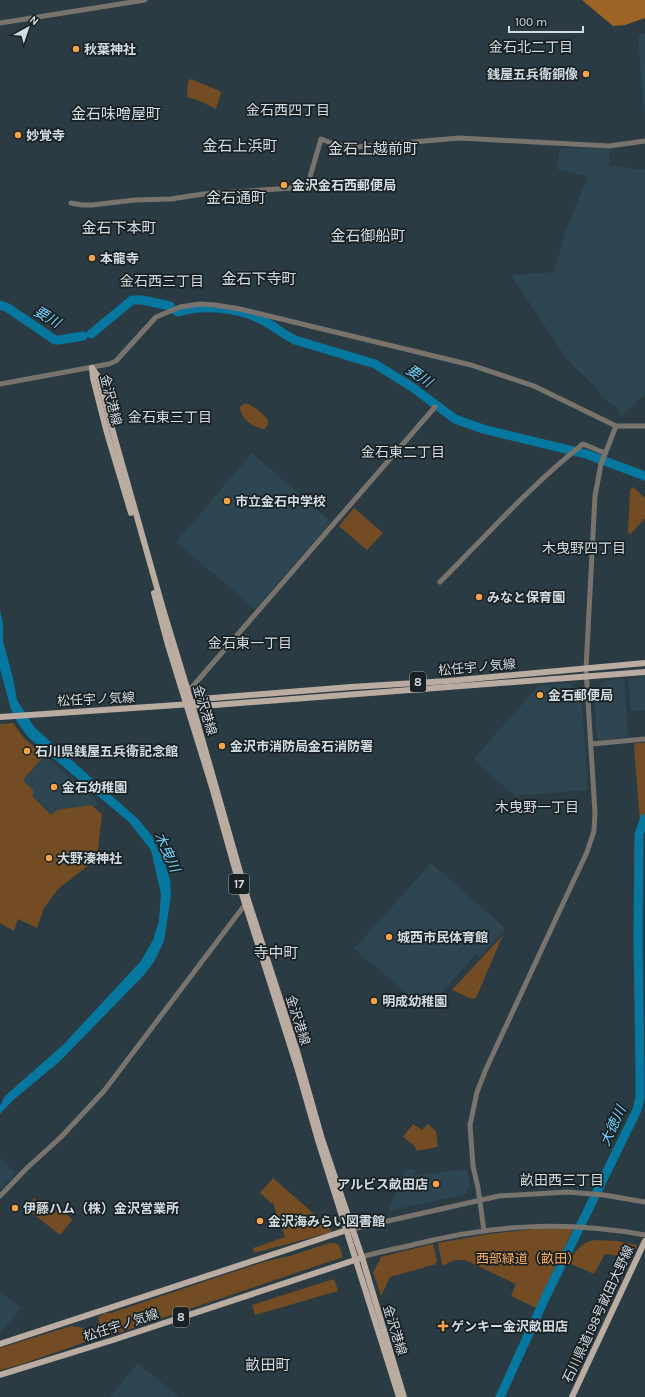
<svg xmlns="http://www.w3.org/2000/svg" width="645" height="1397" font-family="Karla,'Noto Sans JP',sans-serif">
  <style>
    .built { fill: #2d4652 }
    .green { fill: #734c23 }
    .forest { fill: #9d6426 }
    .water { fill: #06789f }
    .lines { fill: none; stroke-linecap: round; stroke-linejoin: round }
    .river { stroke: #06789f; stroke-width: 9 }
    .minor { stroke: #79736d; stroke-width: 5 }
    .major { stroke: #baaca1; stroke-width: 6 }
    .poi-dot { fill: #f6a247; stroke: #192124; stroke-width: 1.5 }
    .labels { text-anchor: middle; dominant-baseline: central; stroke-width: 3.5; stroke-linejoin: round; paint-order: stroke }
    .shield { fill: #192124; stroke: #9aa3a8; stroke-width: 1 }
    .shield-label { font-size: 12px; font-weight: bold; fill: #d1dbe0 }
    .poi-label { font-size: 13px; font-weight: bold; fill: #d1dbe0; stroke: #192124; text-anchor: start }
    .street-label { font-size: 13px; fill: #d1dbe0; stroke: #192124 }
    .park-label { font-size: 13px; fill: #fdad5b; stroke: #192124 }
    .neighbourhood-label { font-size: 14px; fill: #d1dbe0; stroke: #192124 }
    .water-label { font-size: 14px; font-style: italic; fill: #75d3fe; stroke: #192124 }
    .quarter-label { font-size: 15px; fill: #d1dbe0; stroke: #192124 }
  </style>
  <rect width="100%" height="100%" fill="#2a3b43"/>
  <!-- built -->
  <g class="built">
    <polygon points="639,34 645,34 645,122 638,37"/>
    <polygon points="560,148 609,149 610,165 645,170 645,394 621,417 617,409 601,395 594,385 568,361 513,278 514,275 554,272 565,233 587,178 586,176 557,169"/>
    <polygon points="252,453 331,522 255,609 176,542"/>
    <polygon points="645,677 645,710 631,711 628,679"/>
    <polygon points="624,679 628,736 627,737 600,740 597,738 594,693 603,681"/>
    <polygon points="569,683 581,693 588,788 587,790 515,796 475,761 474,759 539,685"/>
    <polygon points="45,756 98,803 94,807 91,805 52,815 33,797 32,790 23,780"/>
    <polygon points="431,863 504,927 504,931 480,957 476,954 443,991 433,1007 426,1009 354,949"/>
    <polygon points="0,1158 16,1173 0,1189"/>
    <polygon points="414,1169 415,1175 467,1169 470,1187 463,1195 388,1211 406,1170"/>
    <polygon points="0,1291 21,1308 0,1333"/>
    <polygon points="137,1364 139,1364 179,1397 110,1397"/>
  </g>
  <!-- green -->
  <g class="green">
    <polygon points="191,79 220,91 221,93 216,109 200,101 187,97 188,81"/>
    <path d="M245,403C251,404 266,415 268,421C269,425 266,427 264,429C255,429 239,417 240,407Z"/>
    <polygon points="633,487 645,498 645,518 631,534 628,533 630,490"/>
    <polygon points="354,508 383,533 367,550 339,526"/>
    <polygon points="13,723 24,738 44,756 23,780 33,790 33,797 51,815 57,810 91,805 102,814 98,849 89,865 58,889 44,908 37,928 18,919 14,931 0,923 0,724"/>
    <polygon points="636,743 645,743 645,813 640,821 634,746"/>
    <polygon points="503,935 476,998 472,999 452,990"/>
    <polygon points="413,1124 422,1130 428,1124 436,1131 438,1147 416,1151 415,1146 403,1137"/>
    <polygon points="273,1178 329,1227 332,1232 254,1253 253,1248 285,1237 273,1203 271,1203 260,1193"/>
    <polygon points="34,1198 54,1214 59,1208 71,1218 72,1220 60,1235 26,1208"/>
    <polygon points="535,1229 573,1229 536,1308 511,1296 516,1284 465,1260 455,1260 444,1265 442,1264 438,1243 489,1234"/>
    <path d="M595,1240L617,1241L637,1245L632,1258L605,1254L594,1274L569,1263C575,1250 581,1243 595,1240Z"/>
    <path d="M329,1243H334L339,1245L343,1257L112,1335C106,1330 96,1325 99,1316L103,1315L104,1313H111L242,1269L267,1261L290,1256Z"/>
    <polygon points="433,1244 437,1261 436,1264 390,1277 381,1296 373,1272 380,1260 380,1257"/>
    <polygon points="334,1279 338,1291 255,1315 252,1305"/>
    <polygon points="71,1326 85,1328 95,1335 94,1339 19,1365 0,1370 0,1348"/>
  </g>
  <!-- forest -->
  <polygon class="forest" points="582,0 645,0 645,18 625,25 613,26"/>
  <!-- water -->
  <polygon class="water" points="0,610 3,624 3,641 13,678 17,700 34,727 138,819 152,836 166,866 170,880 171,895 164,941 154,962 143,976 59,1062 12,1101 0,1114 0,1106 5,1096 63,1045 141,961 153,940 159,921 161,894 151,850 129,822 28,737 18,723 11,709 0,669"/>
  <g class="lines">
    <!-- river -->
    <g class="river">
      <polyline points="0,305 8,308 55,340 59,340 83,336"/>
      <path d="M176,311L178,312C203,304 237,308 260,319C272,324 282,334 295,340L375,364L412,387L455,419L483,429L586,454L645,476"/>
      <polyline points="91,334 132,300 142,300 170,306"/>
      <polyline points="500,1397 546,1296 637,1110 640,1098 640,1070 638,938 639,834 645,818"/>
    </g>
    <!-- minor -->
    <g class="minor">
      <polyline points="0,23 145,0"/>
      <polyline points="71,203 82,205 92,205 135,200 171,199 203,194 307,187 321,139 336,145 356,147 459,138 609,146 645,141"/>
      <polyline points="0,384 109,364 116,361 156,317 180,307 200,304 215,305 240,309 471,365 534,386 616,426 645,426"/>
      <path d="M440,582C487,535 531,485 583,444L605,453"/>
      <polyline points="185,691 193,686 435,407"/>
      <polyline points="591,744 645,739"/>
      <polyline points="0,1196 27,1168 61,1137 104,1091 247,902"/>
      <polyline points="352,1229 499,1196 568,1192 604,1195 645,1202"/>
      <polyline points="484,1231 478,1188 473,1166 470,1125 477,1092 486,1069 587,852 594,831 595,813 586,669 595,496 601,464 616,426"/>
      <path d="M362,1257C378,1252 395,1249 412,1245C492,1225 563,1220 645,1235"/>
    </g>
    <!-- major -->
    <g class="major">
      <polyline points="92,368 99,378 113,432 163,609 197,721 248,900 297,1051 322,1139 362,1257 404,1397"/>
      <polyline points="92,368 93,378 107,433 131,513"/>
      <polyline points="154,593 168,645 212,787 242,894 297,1067 318,1140 399,1397"/>
      <polyline points="192,704 200,699 351,687 448,681 645,663"/>
      <polyline points="0,717 192,704 202,706 645,672"/>
      <polyline points="0,1344 350,1229"/>
      <polyline points="0,1375 113,1340 358,1259"/>
      <polyline points="572,1397 645,1241"/>
    </g>
  </g>
  <!-- markers -->
  <g class="poi-dot">
    <circle cx="76" cy="49" r="4"/>
    <circle cx="586" cy="74" r="4"/>
    <circle cx="18" cy="135" r="4"/>
    <circle cx="284" cy="185" r="4"/>
    <circle cx="92" cy="258" r="4"/>
    <circle cx="227" cy="501" r="4"/>
    <circle cx="479" cy="597" r="4"/>
    <circle cx="540" cy="695" r="4"/>
    <circle cx="222" cy="746" r="4"/>
    <circle cx="27" cy="751" r="4"/>
    <circle cx="54" cy="787" r="4"/>
    <circle cx="49" cy="858" r="4"/>
    <circle cx="389" cy="937" r="4"/>
    <circle cx="374" cy="1001" r="4"/>
    <circle cx="436" cy="1184" r="4"/>
    <circle cx="15" cy="1208" r="4"/>
    <circle cx="260" cy="1221" r="4"/>
    <path d="M441 1320h4v4h4v4h-4v4h-4v-4h-4v-4h4z"/>
  </g>
  <g class="labels">
    <!-- shield labels -->
    <g class="shield">
      <rect x="410" y="672" width="16" height="20" rx="3"/>
      <rect x="229" y="874" width="20" height="20" rx="3"/>
      <rect x="173" y="1307" width="16" height="20" rx="3"/>
    </g>
    <g class="shield-label">
      <text x="418" y="682">8</text>
      <text x="239" y="884">17</text>
      <text x="181" y="1317">8</text>
    </g>
    <!-- poi labels -->
    <g class="poi-label">
      <text x="84" y="49">秋葉神社</text>
      <text x="578" y="74" text-anchor="end">銭屋五兵衛銅像</text>
      <text x="26" y="135">妙覚寺</text>
      <text x="292" y="185">金沢金石西郵便局</text>
      <text x="100" y="258">本龍寺</text>
      <text x="235" y="501">市立金石中学校</text>
      <text x="487" y="597">みなと保育園</text>
      <text x="548" y="695">金石郵便局</text>
      <text x="230" y="746">金沢市消防局金石消防署</text>
      <text x="35" y="751">石川県銭屋五兵衛記念館</text>
      <text x="62" y="787">金石幼稚園</text>
      <text x="57" y="858">大野湊神社</text>
      <text x="397" y="937">城西市民体育館</text>
      <text x="382" y="1001">明成幼稚園</text>
      <text x="428" y="1184" text-anchor="end">アルビス畝田店</text>
      <text x="23" y="1208">伊藤ハム（株）金沢営業所</text>
      <text x="268" y="1221">金沢海みらい図書館</text>
      <text x="451" y="1326">ゲンキー金沢畝田店</text>
    </g>
    <!-- street labels -->
    <g class="street-label">
      <text transform="translate(111 400) rotate(76)">金沢港線</text>
      <text transform="translate(477 667) rotate(-5)">松任宇ノ気線</text>
      <text transform="translate(96 699) rotate(-3)">松任宇ノ気線</text>
      <text transform="translate(205 710) rotate(73)">金沢港線</text>
      <text transform="translate(298 1020) rotate(72)">金沢港線</text>
      <text transform="translate(598 1314) rotate(-65)">石川県道198号畝田大野線</text>
      <text transform="translate(121 1325) rotate(-18)">松任宇ノ気線</text>
      <text transform="translate(395 1330) rotate(73)">金沢港線</text>
    </g>
    <!-- park labels -->
    <g class="park-label">
      <text x="528" y="1258">西部緑道（畝田）</text>
    </g>
    <!-- neighbourhood labels -->
    <g class="neighbourhood-label">
      <text x="531" y="47">金石北二丁目</text>
      <text x="288" y="110">金石西四丁目</text>
      <text x="162" y="281">金石西三丁目</text>
      <text x="170" y="417">金石東三丁目</text>
      <text x="403" y="452">金石東二丁目</text>
      <text x="584" y="548">木曳野四丁目</text>
      <text x="250" y="643">金石東一丁目</text>
      <text x="537" y="807">木曳野一丁目</text>
      <text x="562" y="1180">畝田西三丁目</text>
    </g>
    <!-- water labels -->
    <g class="water-label">
      <text transform="translate(47 317) rotate(30)">要川</text>
      <text transform="translate(419 376) rotate(34)">要川</text>
      <text transform="translate(167 852) rotate(66)">木曳川</text>
      <text transform="translate(613 1126) rotate(-65)">大徳川</text>
    </g>
    <!-- quarter labels -->
    <g class="quarter-label">
      <text x="116" y="114">金石味噌屋町</text>
      <text x="240" y="146">金石上浜町</text>
      <text x="373" y="149">金石上越前町</text>
      <text x="236" y="198">金石通町</text>
      <text x="119" y="228">金石下本町</text>
      <text x="368" y="236">金石御船町</text>
      <text x="259" y="279">金石下寺町</text>
      <text x="276" y="953">寺中町</text>
      <text x="268" y="1365">畝田町</text>
    </g>
  </g>
  <!-- north arrow -->
  <g transform="translate(28 28) rotate(40)" stroke="#192124" stroke-width="3" paint-order="stroke">
  <path d="M0-3L7 15L0 10L-7 15Z" fill="#d1dbe0"/>
  <text y="-6" font-size="11" font-weight="bold" text-anchor="middle" fill="#d1dbe0">N</text>
  </g>
  <!-- scale -->
  <path d="M509 26v6h74v-6" fill="none" stroke="#d1dbe0" stroke-width="2"/>
  <text x="515" y="26" font-size="12" fill="#d1dbe0" stroke="#192124" stroke-width="3" paint-order="stroke">100 m</text>
</svg>
